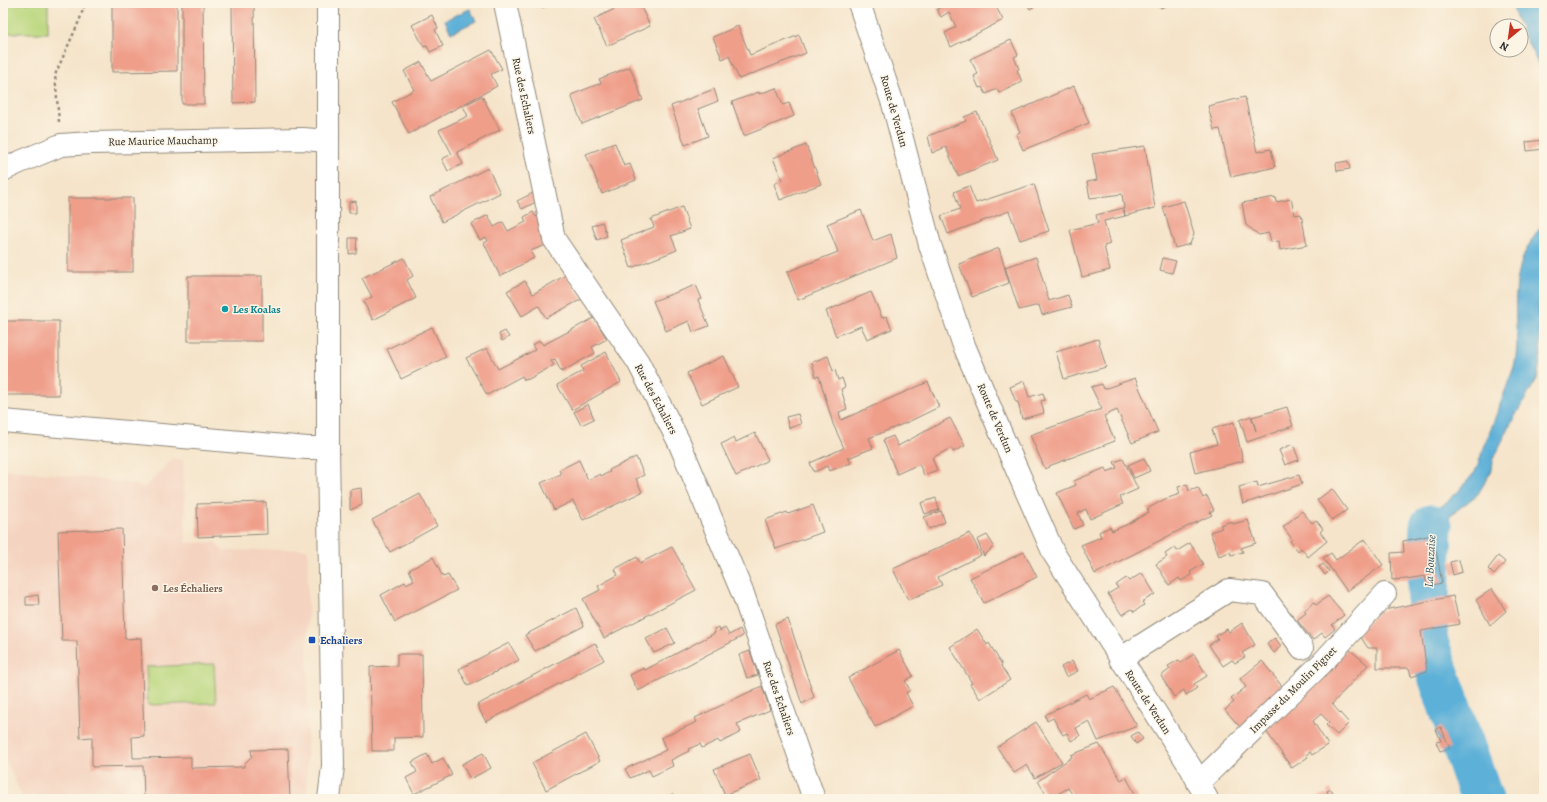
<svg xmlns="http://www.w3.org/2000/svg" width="1547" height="802" font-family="Alegreya,serif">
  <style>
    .built { fill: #f4d3c0 }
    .green { fill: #bad77e; stroke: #728154 }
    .water { fill: #5db0d8; stroke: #446e82 }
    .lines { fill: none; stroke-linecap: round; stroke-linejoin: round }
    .river { stroke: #5db0d8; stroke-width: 43 }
    .building { fill: #ef9e8a }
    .minor-casing { stroke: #90887a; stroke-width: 24 }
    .tertiary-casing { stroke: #90887a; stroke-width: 24 }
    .secondary-casing { stroke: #90887a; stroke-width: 24 }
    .path { stroke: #90887a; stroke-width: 2.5; stroke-dasharray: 3 3; stroke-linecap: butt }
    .minor { stroke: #fff; stroke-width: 22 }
    .tertiary { stroke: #fff; stroke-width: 22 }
    .secondary { stroke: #fff; stroke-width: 22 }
    .culture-dot { fill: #0f9aa8; stroke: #fcf5e5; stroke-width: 1.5 }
    .education-dot { fill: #8d6e63; stroke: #fcf5e5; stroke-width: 1.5 }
    .transit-dot { fill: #1a4fb4; stroke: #fcf5e5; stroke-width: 1.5 }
    .labels { text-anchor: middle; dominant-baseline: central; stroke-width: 3; stroke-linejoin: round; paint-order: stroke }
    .street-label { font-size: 11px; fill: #2b2b2b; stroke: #fcf5e5 }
    .culture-label { font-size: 11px; font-weight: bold; fill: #0d838f; stroke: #fcf5e5; text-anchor: start }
    .education-label { font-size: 11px; font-weight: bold; fill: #785e54; stroke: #fcf5e5; text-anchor: start }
    .transit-label { font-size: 11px; font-weight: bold; fill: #164399; stroke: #fcf5e5; text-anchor: start }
    .water-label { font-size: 12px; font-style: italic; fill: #3c5a68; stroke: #fcf5e5 }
  </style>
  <rect width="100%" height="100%" fill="#fcf5e5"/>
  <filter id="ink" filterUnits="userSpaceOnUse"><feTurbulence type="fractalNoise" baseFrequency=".025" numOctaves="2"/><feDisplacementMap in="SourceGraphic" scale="8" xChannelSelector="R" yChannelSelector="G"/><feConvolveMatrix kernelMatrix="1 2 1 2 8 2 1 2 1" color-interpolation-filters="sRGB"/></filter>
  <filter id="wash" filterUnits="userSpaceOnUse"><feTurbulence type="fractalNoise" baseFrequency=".012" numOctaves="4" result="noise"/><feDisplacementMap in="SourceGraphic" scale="16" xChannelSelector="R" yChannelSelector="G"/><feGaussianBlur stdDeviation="0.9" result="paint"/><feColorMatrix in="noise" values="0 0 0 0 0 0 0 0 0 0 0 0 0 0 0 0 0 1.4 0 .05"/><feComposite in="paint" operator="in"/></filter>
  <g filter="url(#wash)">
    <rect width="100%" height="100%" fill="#f5e4ca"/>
    <!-- built -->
    <polygon class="built" points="173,458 183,460 186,543 215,542 223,551 308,549 307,799 23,799 3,753 3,469 116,481 145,487"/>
    <!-- green -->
    <g class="green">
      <rect x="3" y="3" width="45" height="30"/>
      <polygon points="214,664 216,703 148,705 146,667"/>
    </g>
    <!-- water -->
    <g class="water">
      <polygon points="1511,3 1542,3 1544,8 1544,76 1521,29 1521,26 1519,24"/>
      <polygon points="470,9 476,21 451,33 445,20"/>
      <path d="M1544,223V264L1542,272L1538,313L1541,355L1537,379L1511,423L1493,461L1492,470L1478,494L1439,524L1433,535L1420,537L1423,529L1430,516L1457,493L1475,472L1514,367C1518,352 1517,339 1516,324C1515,300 1515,271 1527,249C1531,240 1538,231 1544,223Z"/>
      <polygon points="1436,633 1444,659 1463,703 1496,799 1474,799 1425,659 1422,636"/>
    </g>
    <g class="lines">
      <!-- river -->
      <polyline class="river" points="1431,526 1426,639 1482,799"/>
    </g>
    <g id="blocks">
      <!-- building -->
      <g class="building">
        <polygon points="112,3 177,3 177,71 112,72"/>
        <polygon points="182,3 203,3 204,104 182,104"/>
        <polygon points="232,3 254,3 255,102 233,103"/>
        <polygon points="539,3 551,3 542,8"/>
        <polygon points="624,3 639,3 650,26 607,46 594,19 625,4"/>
        <polygon points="945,3 994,3 1003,20 951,47 945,33 956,27 949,12 941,17 937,9 945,5"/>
        <polygon points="1034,3 1035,6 1030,9 1027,4"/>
        <polygon points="1159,3 1173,3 1161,8"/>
        <polygon points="432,15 438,28 435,30 443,46 430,52 427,46 424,47 412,25"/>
        <polygon points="738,26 750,55 799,35 806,53 739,79 729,56 722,59 713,37"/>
        <polygon points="1011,40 1018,55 1014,57 1019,69 1017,70 1022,82 999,93 997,89 986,94 982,87 979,88 974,76 978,74 970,59"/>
        <polygon points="491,50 502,69 491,74 497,86 409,134 392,102 414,90 404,71 421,62 431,81"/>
        <polygon points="630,67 643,100 582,124 571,95 601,83 599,79"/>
        <polygon points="1074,86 1089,123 1023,150 1016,134 1020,132 1012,113"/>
        <polygon points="776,88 783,105 789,103 794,116 744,136 732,102 759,92 759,94"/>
        <polygon points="714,89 718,101 698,109 708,136 685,145 671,106"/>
        <polygon points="482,96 500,130 457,152 463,164 448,171 442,159 452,154 439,130 468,116 463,106"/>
        <polygon points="1245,97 1257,152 1271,149 1275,167 1231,177 1220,129 1214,130 1208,106"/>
        <polygon points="977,112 998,160 958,176 946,147 932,153 928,136 966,121 964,117"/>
        <polygon points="1544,140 1544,149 1527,151 1526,142"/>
        <polygon points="615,143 624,166 630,164 636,180 602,194 586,154"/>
        <polygon points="806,145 821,184 780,200 774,184 782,180 773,158"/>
        <polygon points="1145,146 1155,208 1125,216 1104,221 1110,244 1104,246 1110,270 1082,277 1070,230 1098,223 1096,215 1123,208 1125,216 1122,194 1090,198 1087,182 1097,180 1092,154"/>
        <polygon points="1348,161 1350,169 1337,171 1336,163"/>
        <polygon points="488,168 500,193 442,222 430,197"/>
        <polygon points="1034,184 1049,231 1020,240 1009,211 948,234 941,216 960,209 954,192 969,186 976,203"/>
        <polygon points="533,193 536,202 522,209 517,201"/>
        <polygon points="1275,197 1276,202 1291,199 1295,215 1301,214 1307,245 1280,250 1279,241 1271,242 1269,233 1259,235 1246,225 1242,203"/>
        <rect x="68" y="198" width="65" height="74"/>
        <polygon points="356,201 356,213 349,213 349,202"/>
        <polygon points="1184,201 1194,234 1190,244 1175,248 1163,207"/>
        <polygon points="682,207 690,229 671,236 677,250 631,268 621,240 654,227 651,219"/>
        <polygon points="861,210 873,241 891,234 897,258 798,300 787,272 838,252 827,224"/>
        <polygon points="533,212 536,217 540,215 549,244 530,251 534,258 500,276 484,243 488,241 486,237 480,240 471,224 488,215 494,227 503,222 508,231 526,222 524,217"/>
        <polygon points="602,222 607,236 597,240 592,226"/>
        <polygon points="349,238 357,238 356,253 349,254"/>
        <polygon points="999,248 1009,283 972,297 959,264"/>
        <polygon points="1036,257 1049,301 1068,295 1072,307 1042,315 1039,305 1019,310 1005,267"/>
        <polygon points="404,258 413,276 407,280 416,298 373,320 363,301 372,297 362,278"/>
        <polygon points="1163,258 1176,261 1172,273 1160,270"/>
        <polygon points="566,275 582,299 546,318 539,306 522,316 507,291 525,281 533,294"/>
        <rect x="188" y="276" width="74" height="65"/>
        <polygon points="696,285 702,299 698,300 709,326 693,332 689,321 666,331 653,301"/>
        <polygon points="871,292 882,318 886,316 892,329 867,339 861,326 836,336 826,311"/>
        <polygon points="594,318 607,339 592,347 595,353 561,372 555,359 551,361 554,365 529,379 524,380 522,376 487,395 466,358 487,348 498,369 535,350 532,345 540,341 543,345"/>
        <rect x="3" y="321" width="56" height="74"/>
        <polygon points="432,327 446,357 401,379 387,349"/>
        <polygon points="505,331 509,337 502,341 499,334"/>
        <polygon points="1098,339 1106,367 1064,379 1056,352"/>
        <polygon points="606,352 621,382 572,410 557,385 583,371 581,366"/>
        <polygon points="724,356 738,387 702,404 687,373"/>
        <polygon points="828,356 833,371 835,370 838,380 842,378 845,387 841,389 847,409 839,412 841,420 928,382 939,407 908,422 869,438 873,448 848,458 851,463 829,471 827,466 814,472 810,463 844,448 833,424 819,376 816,377 812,362"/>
        <polygon points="1135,378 1158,432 1132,443 1117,410 1104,416 1115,441 1049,466 1050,467 1045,469 1030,435 1102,409 1091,387 1102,384 1104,389"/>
        <polygon points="1024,381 1029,397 1043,393 1045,400 1041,401 1044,413 1022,419 1018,402 1016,402 1010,387"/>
        <polygon points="588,404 594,419 581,425 574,412"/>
        <polygon points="1287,407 1293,426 1247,442 1240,420 1251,416 1256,431 1252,417"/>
        <polygon points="798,414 801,424 789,428 786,417"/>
        <polygon points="950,418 965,446 953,452 951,448 932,458 937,470 924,475 919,464 897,474 883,440 893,436 898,446"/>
        <polygon points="1234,422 1243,461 1195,473 1190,452 1217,444 1212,429"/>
        <polygon points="755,433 768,460 736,476 721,444 734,438 736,442"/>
        <polygon points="1293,444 1299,460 1285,465 1279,450"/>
        <polygon points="636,457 644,475 636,479 642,492 583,520 573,501 554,510 541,483 561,474 559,470 579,460 588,480 600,474 601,476 610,472 609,470"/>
        <polygon points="1144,458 1150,471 1134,478 1128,465"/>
        <polygon points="1123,459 1138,489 1120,497 1123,504 1090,519 1086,509 1078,513 1083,525 1074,529 1057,493 1076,485 1074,481 1105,468 1107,472 1117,468 1114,462"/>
        <polygon points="1299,475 1302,484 1243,504 1239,487 1257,482 1258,487"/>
        <polygon points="1187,484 1189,491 1198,488 1203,498 1207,496 1214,510 1210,512 1212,515 1178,531 1095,574 1081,545 1101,537 1099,532 1110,527 1112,531 1126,525 1149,512 1147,509 1165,499 1180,494 1178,487"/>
        <polygon points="361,488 362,505 350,510 350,490"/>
        <polygon points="1332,489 1347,510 1332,520 1317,500"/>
        <polygon points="420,494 437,526 390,552 372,520"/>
        <polygon points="936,498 939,510 925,514 921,503"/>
        <polygon points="266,502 267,534 198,537 197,504"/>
        <polygon points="813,505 823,532 776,549 765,520 787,512 788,514"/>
        <polygon points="941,511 945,522 929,529 924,517"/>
        <polygon points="1302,511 1312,523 1316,520 1323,529 1320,532 1327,541 1308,557 1301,548 1298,551 1290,541 1292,539 1283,527"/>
        <polygon points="1248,520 1256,543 1241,548 1243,552 1231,555 1230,552 1219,556 1210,532 1222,528 1220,525 1232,521 1233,524"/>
        <polygon points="122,529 125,639 141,638 144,736 132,737 133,758 191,757 191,768 244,767 244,764 252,756 251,750 288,749 290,799 144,799 143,766 92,767 92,737 80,738 77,641 62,641 58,531"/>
        <polygon points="970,533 981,555 938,577 942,585 908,600 893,569"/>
        <polygon points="987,535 994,546 984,556 977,540"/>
        <polygon points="1433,535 1442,583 1427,586 1425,576 1406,579 1392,580 1391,553 1404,552 1403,541"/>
        <polygon points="1365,539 1383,565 1347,591 1323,558 1331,553 1336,560"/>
        <polygon points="1190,543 1203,564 1190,572 1192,575 1181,581 1179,578 1169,585 1156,564 1167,557 1165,554 1175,547 1177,551"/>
        <polygon points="672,547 696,590 604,638 583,599 600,590 598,586 618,575 615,569 637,557 640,563"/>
        <polygon points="1024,552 1037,577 984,603 970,578"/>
        <polygon points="1498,556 1505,562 1494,575 1488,569"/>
        <polygon points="433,557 443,577 448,575 457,590 395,622 381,595 405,582 406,584 414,580 409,570"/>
        <polygon points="1459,560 1462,572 1453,575 1450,562"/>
        <polygon points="1323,564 1329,571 1325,575 1319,567"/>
        <polygon points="1142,573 1155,594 1142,602 1144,605 1134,612 1132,609 1122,615 1108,594 1118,588 1116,585 1126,578 1129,581"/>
        <polygon points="1492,589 1506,611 1490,625 1476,600"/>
        <polygon points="38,595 39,605 26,605 26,597"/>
        <polygon points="1328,596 1344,615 1332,625 1335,629 1325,637 1322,633 1313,640 1297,620 1306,613 1304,611 1314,602 1316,605"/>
        <polygon points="1453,596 1460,624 1421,631 1427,671 1411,676 1409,668 1377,668 1377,648 1368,648 1358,633 1379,611"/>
        <polygon points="576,608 584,626 535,651 525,635"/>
        <polygon points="788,619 814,697 802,704 775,624"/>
        <polygon points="1242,623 1255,645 1242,653 1245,657 1235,663 1232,660 1223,666 1209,645 1218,639 1216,636 1223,631 1227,629 1229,632"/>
        <polygon points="719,627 720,631 725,628 729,635 740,629 743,636 638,691 630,675 644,668 645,670 715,633 714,629"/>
        <polygon points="667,628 675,643 654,653 646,639"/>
        <polygon points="977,629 987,645 989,643 1002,665 1001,666 1010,680 980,699 970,684 972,683 950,647"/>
        <polygon points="1275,638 1281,646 1274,653 1267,644"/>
        <polygon points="509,643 519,660 468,686 459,669"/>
        <polygon points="595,643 604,660 486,722 477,705"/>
        <polygon points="899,650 913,676 905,681 910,690 906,693 913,706 875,727 848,678"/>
        <polygon points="1346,650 1350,650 1368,665 1332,704 1349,723 1337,735 1326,725 1329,722 1321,714 1313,721 1328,745 1312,755 1310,752 1306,755 1308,757 1292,768 1266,731"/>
        <polygon points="750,651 758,675 747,678 739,655"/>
        <polygon points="397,654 422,654 423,737 394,738 394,751 372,751 370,667 397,666"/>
        <polygon points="1194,654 1207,676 1194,684 1197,688 1186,695 1184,690 1174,697 1161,676 1170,669 1168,666 1175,662 1179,660 1181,663"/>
        <polygon points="1072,661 1078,671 1066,677 1061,667"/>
        <polygon points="1262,661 1285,690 1240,727 1225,710 1234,702 1231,699 1246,687 1240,679"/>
        <polygon points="762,686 770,710 737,724 741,732 720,743 718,740 702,748 700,744 688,749 689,751 671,760 673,766 652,776 649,770 630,778 625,769 666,750 661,738 697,722 695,718"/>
        <polygon points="1114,687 1137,726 1098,741 1089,721 1076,728 1080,736 1071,741 1067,733 1063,735 1053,718 1047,721 1045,715 1086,694 1089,699"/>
        <polygon points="1036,722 1062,762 1035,778 1027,765 1014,773 997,747"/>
        <polygon points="1441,727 1450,748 1440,751 1436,742 1441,741 1436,729"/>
        <polygon points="1138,732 1143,739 1136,744 1131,736"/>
        <polygon points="586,734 600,761 546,790 532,763"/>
        <polygon points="1099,744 1121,780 1126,777 1138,799 1075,799 1068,788 1049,799 1038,781 1072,757 1071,755"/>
        <polygon points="483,753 491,768 470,779 462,764"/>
        <polygon points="427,754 432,764 443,758 452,775 414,794 406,778 417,772 412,762"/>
        <polygon points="750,754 761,780 725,795 714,769"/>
        <polygon points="1331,789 1335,799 1312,799 1328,794 1327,791"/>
        <polygon points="673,794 675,799 662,799"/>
      </g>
    </g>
  </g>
  <g filter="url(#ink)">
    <use href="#blocks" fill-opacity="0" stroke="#90887a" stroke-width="1"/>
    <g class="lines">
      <!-- minor casing -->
      <g class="minor-casing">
        <g id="minor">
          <polyline points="505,3 554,239 638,362 679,442 743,594 814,799"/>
          <polyline points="3,170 20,162 61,145 90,143 303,139 328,141"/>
          <polyline points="3,421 307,448 328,448"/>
          <polyline points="1120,659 1229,590 1262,594 1302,648"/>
          <polyline points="1198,783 1322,663 1385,594"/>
        </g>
      </g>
      <!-- tertiary casing -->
      <g class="tertiary-casing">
        <polyline id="tertiary" points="328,3 328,448 333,766 329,799"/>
      </g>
      <!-- secondary casing -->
      <g class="secondary-casing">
        <polyline id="secondary" points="859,3 893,104 930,245 963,343 1002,436 1054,554 1191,768 1207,799"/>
      </g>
      <!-- path -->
      <polyline class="path" points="59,122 55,75 80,19 85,3"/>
      <!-- minor -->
      <use href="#minor" class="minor"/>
      <!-- tertiary -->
      <use href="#tertiary" class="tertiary"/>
      <!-- secondary -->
      <use href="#secondary" class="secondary"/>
    </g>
  </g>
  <!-- markers -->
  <circle class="culture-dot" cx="225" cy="309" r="4"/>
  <circle class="education-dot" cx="155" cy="588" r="4"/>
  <rect class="transit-dot" x="308" y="636" width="8" height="8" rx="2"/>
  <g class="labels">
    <!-- street labels -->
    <g class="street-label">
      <text transform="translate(524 96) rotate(78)">Rue des Echaliers</text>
      <text transform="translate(894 111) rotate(74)">Route de Verdun</text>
      <text transform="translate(163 141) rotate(-1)">Rue Maurice Mauchamp</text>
      <text transform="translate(656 399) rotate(62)">Rue des Echaliers</text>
      <text transform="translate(995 418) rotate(67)">Route de Verdun</text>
      <text transform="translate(1293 690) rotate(-45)">Impasse du Moulin Pignet</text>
      <text transform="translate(779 698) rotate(71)">Rue des Echaliers</text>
      <text transform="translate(1148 702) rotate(57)">Route de Verdun</text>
    </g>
    <!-- culture labels -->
    <g class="culture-label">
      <text x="233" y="309">Les Koalas</text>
    </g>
    <!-- education labels -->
    <g class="education-label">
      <text x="163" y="588">Les Échaliers</text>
    </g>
    <!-- transit labels -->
    <g class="transit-label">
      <text x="320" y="640">Echaliers</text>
    </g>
    <!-- water labels -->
    <g class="water-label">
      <text transform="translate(1430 561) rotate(-87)">La Bouzaise</text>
    </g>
  </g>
  <!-- margin -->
  <rect width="1547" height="802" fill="none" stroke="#fcf5e5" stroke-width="16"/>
  <!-- north arrow -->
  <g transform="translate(1509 38) rotate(209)"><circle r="19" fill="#fcf5e5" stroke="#a8a49b"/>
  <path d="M0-3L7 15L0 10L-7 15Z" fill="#c8321e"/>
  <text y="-6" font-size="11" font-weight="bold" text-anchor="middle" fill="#2b2b2b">N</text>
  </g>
</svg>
